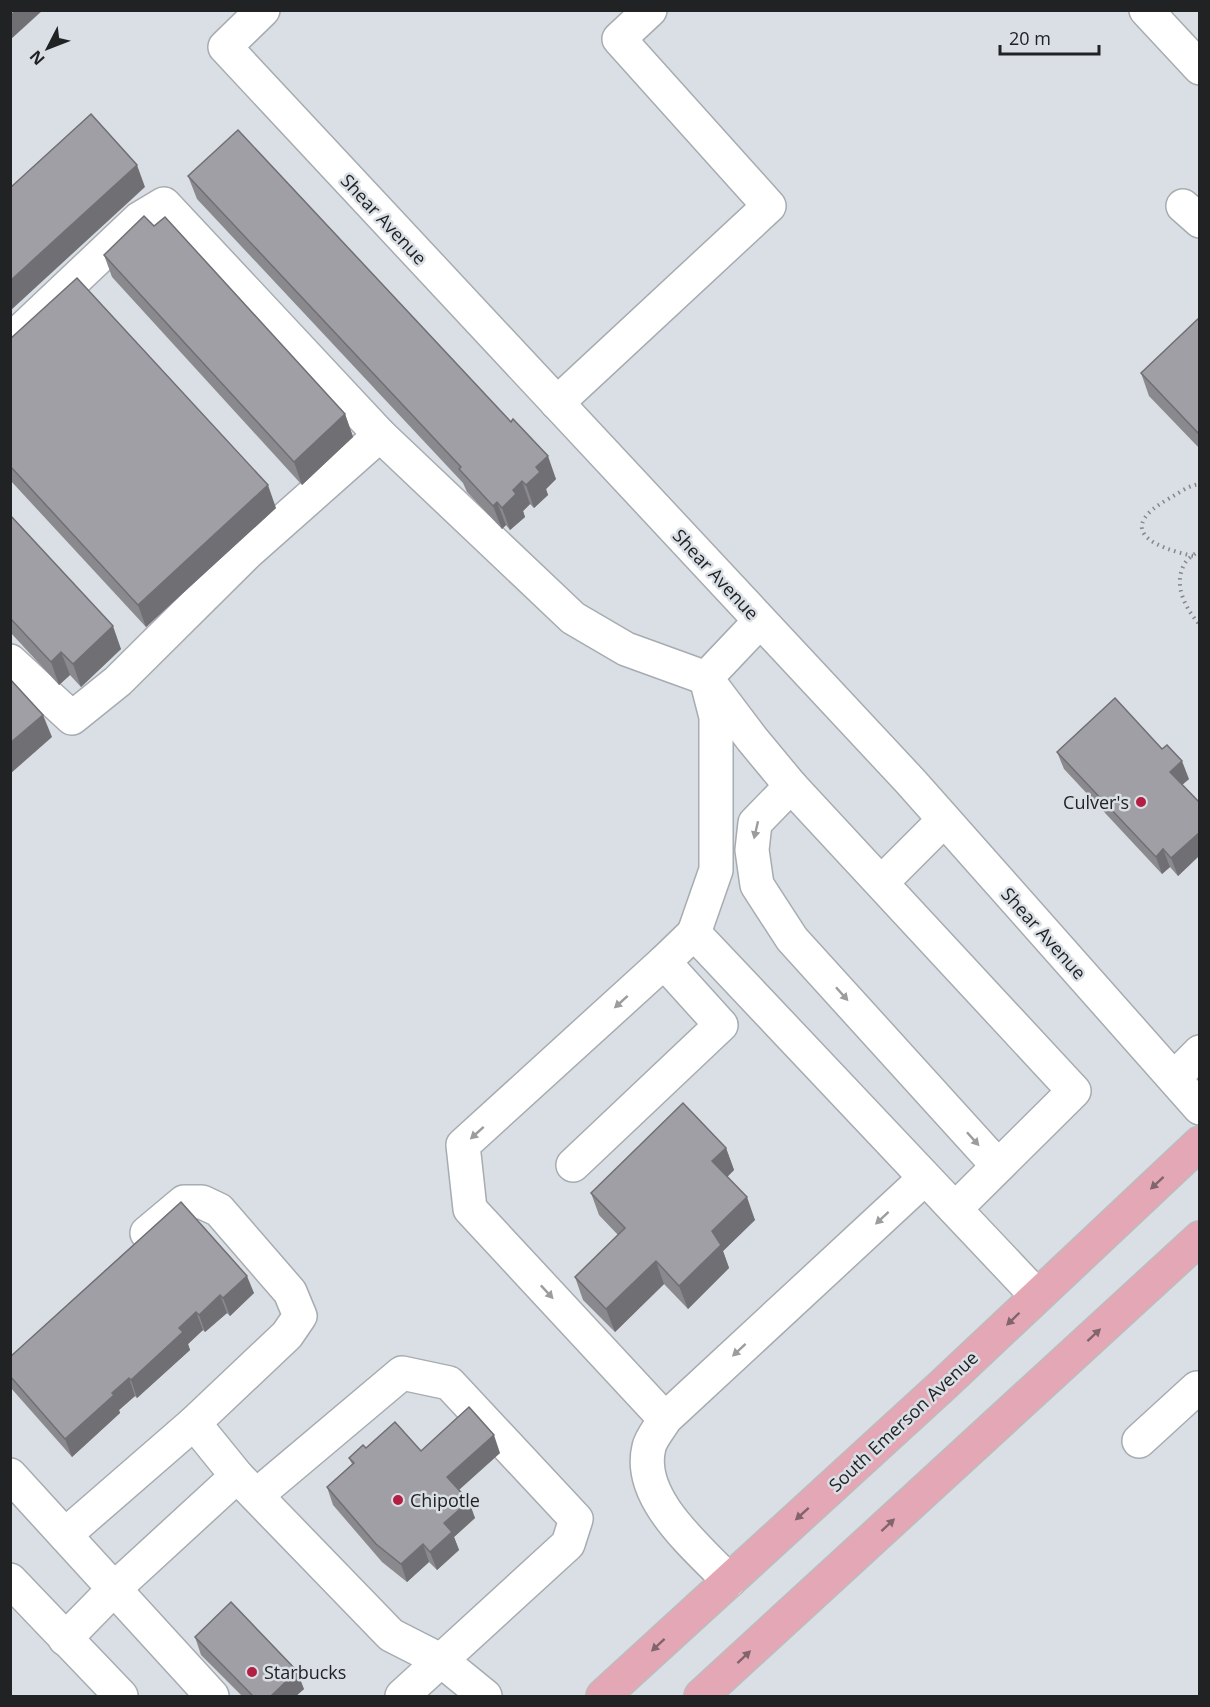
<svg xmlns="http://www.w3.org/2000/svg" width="1210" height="1707" font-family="'Open Sans',sans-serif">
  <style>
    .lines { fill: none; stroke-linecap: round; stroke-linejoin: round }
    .minor-casing { stroke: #a7acb1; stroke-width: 36 }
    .major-casing { stroke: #bcbdbd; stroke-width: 36 }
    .path { stroke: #84878c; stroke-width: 4; stroke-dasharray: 1.5 4.5; stroke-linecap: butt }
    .minor { stroke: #fff; stroke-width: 33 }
    .major { stroke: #e3a7b5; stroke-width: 33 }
    .wall { fill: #8a898e }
    .shaded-wall { fill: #706f74 }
    .building { fill: #a09fa5; stroke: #706f74; stroke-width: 1.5 }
    .oneway { fill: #9b9c9c }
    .oneway2 { fill: #82646c }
    .poi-dot { fill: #b21f42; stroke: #dadfe5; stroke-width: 2 }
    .labels { text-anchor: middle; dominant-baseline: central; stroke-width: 5; stroke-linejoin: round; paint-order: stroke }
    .street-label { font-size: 18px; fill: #202224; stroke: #dadfe5 }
    .poi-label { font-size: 18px; fill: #202224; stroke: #dadfe5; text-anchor: start }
  </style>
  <rect width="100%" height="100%" fill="#dadfe5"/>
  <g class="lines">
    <!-- minor casing -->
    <g class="minor-casing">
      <g id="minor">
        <polyline points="263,10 225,47 911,782 1200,1108"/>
        <polyline points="1146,10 1200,68"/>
        <polyline points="1183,206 1200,221"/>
        <polyline points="10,341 139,219 164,204 380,435 573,618 626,649 706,678 760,621"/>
        <polyline points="557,403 769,206 619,39 650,10"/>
        <polyline points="10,661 72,718 118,681 247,553 380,435"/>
        <polyline points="706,678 752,739 791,786 1074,1091 955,1209"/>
        <polyline points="791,786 755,823 752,850 757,885 792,939 998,1166"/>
        <polyline points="882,882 944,820"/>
        <polyline points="694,933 716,870 716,717 708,686"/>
        <polyline points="664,962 463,1145 470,1209 665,1419"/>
        <polyline points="1174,1078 1200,1052"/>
        <polyline points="573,1165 721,1025 664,962 694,933 1037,1296"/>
        <polyline points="147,1233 184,1202 202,1202 219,1210 290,1292 300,1316 287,1335 194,1423"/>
        <polyline points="1139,1441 1197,1388"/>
        <polyline points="10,1475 212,1696"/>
        <polyline points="257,1495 402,1373 449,1383 576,1519 568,1544 402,1696"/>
        <polyline points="65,1535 194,1423 237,1476"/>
        <polyline points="10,1580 121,1696"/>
        <path d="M729,1581C697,1547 636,1498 649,1447C651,1438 660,1428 665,1419L925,1178"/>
        <polyline points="65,1639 114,1589 237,1476 391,1635 442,1661 485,1696"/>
      </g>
    </g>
    <!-- major casing -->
    <g class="major-casing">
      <g id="major">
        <polyline points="603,1696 943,1385 1200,1143"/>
        <polyline points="701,1696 1200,1238"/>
      </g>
    </g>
    <!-- path -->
    <g class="path">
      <path d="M1200,550C1195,554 1188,558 1185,563C1172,585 1186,609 1200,625"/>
      <path d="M1193,556C1152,547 1114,529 1170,498C1179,493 1189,485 1200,484"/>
    </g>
    <!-- minor -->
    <use href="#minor" class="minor"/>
    <!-- major -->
    <use href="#major" class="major"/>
  </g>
  <!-- wall -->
  <g class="wall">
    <polygon points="188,176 556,479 546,489 548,495 534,508 530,504 523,511 525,517 510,530 506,525 502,529 467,492 463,483 197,199"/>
    <polygon points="104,255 345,414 353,437 302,485 112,277"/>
    <polygon points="1200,317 1200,449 1149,396 1141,373"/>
    <polygon points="10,339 276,508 146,627 10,480"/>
    <polygon points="10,515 121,649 81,687 70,675 59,685 10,632"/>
    <polygon points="1057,752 1189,779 1182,785 1200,803 1200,855 1178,876 1170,867 1162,874 1064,769"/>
    <polygon points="726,1148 734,1170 727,1177 755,1220 723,1251 729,1268 688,1309 664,1284 615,1332 583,1300 575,1277 618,1235 599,1215 591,1193"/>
    <polygon points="181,1202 254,1293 230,1316 227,1313 205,1332 203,1330 188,1344 190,1350 137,1398 135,1396 119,1410 120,1413 72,1457 10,1387 10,1357"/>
    <polygon points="366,1448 421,1451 500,1453 459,1490 475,1518 454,1537 459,1550 437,1570 429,1562 407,1582 382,1562 333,1505 327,1487 352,1464 349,1458"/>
    <polygon points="195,1637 304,1689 296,1696 242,1696 201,1655"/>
  </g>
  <!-- shaded-wall -->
  <g class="shaded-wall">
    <polygon points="17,10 43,10 10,40 10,16"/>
    <polygon points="137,165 145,187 10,311 10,281"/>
    <polygon points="345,414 353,437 302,485 294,462"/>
    <polygon points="548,456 556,479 546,489 548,495 534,508 526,485 536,467"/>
    <polygon points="522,481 530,504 523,511 525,517 510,530 502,508 513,490"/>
    <polygon points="268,485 276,508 146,627 138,605"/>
    <polygon points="497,502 506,525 502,529 493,506"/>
    <polygon points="113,626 121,649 81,687 73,664"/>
    <polygon points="61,652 70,675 59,685 51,662"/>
    <polygon points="43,715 52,737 10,774 10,743"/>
    <polygon points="1182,761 1189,779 1177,789 1170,772"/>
    <polygon points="1200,832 1200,855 1178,876 1171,858"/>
    <polygon points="1163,849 1170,867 1162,874 1156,857"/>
    <polygon points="726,1148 734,1170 720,1184 712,1161"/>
    <polygon points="747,1197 755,1220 723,1251 729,1268 688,1309 679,1286 712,1231"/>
    <polygon points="656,1261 664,1284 615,1332 606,1309"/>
    <polygon points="247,1276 254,1293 230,1316 223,1298"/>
    <polygon points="220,1295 227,1313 205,1332 199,1315"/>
    <polygon points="196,1312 203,1330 188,1344 190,1350 137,1398 131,1380 179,1328"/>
    <polygon points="129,1378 135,1396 119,1410 120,1413 72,1457 65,1439 112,1393"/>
    <polygon points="494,1435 500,1453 453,1495 447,1477"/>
    <polygon points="469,1501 475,1518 454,1537 459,1550 437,1570 430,1552 444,1523"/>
    <polygon points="423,1544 429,1562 407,1582 401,1564"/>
    <polygon points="297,1671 304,1689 296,1696 271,1696"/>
  </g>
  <!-- building -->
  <g class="building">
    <polygon points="10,10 17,10 10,16"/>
    <polygon points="91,114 137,165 10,281 10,188"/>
    <polygon points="238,130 511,422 513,419 548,456 536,467 540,472 526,485 522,481 513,490 516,494 502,508 497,502 493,506 459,469 461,467 188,176"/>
    <polygon points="144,216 154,226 165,217 345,414 294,462 104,255"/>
    <polygon points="77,278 268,485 138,605 10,466 10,339"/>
    <polygon points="1200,317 1200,435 1141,373"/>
    <polygon points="10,515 113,626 73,664 61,652 51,662 10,618"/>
    <polygon points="10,679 43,715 10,743"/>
    <polygon points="1115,698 1162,749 1167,745 1182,761 1170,772 1200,803 1200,832 1171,858 1163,849 1156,857 1057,752"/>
    <polygon points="683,1103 726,1148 712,1161 747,1197 712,1231 721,1245 679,1286 656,1261 606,1309 575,1277 625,1228 591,1193"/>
    <polygon points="181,1202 247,1276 223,1298 220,1295 199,1315 196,1312 179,1328 183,1332 131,1380 129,1378 112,1393 114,1395 65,1439 10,1376 10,1357"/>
    <polygon points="469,1407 494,1435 447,1477 469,1501 444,1523 452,1532 430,1552 423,1544 401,1564 376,1544 327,1487 354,1463 349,1458 363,1445 366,1448 395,1422 421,1451"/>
    <polygon points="231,1602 297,1671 271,1696 253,1696 195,1637"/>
  </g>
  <!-- one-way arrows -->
  <defs><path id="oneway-solid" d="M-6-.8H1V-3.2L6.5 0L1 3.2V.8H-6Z" transform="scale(1.5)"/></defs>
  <g class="oneway">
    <use href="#oneway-solid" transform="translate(756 830) rotate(103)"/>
    <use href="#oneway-solid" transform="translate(842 994) rotate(48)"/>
    <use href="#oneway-solid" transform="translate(621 1002) rotate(138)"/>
    <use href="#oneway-solid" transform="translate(477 1133) rotate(138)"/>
    <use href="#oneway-solid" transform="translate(973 1139) rotate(48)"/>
    <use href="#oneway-solid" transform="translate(882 1218) rotate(137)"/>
    <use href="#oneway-solid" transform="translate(547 1292) rotate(47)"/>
    <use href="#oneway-solid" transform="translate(739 1350) rotate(137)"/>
  </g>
  <g class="oneway2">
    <use href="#oneway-solid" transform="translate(1157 1183) rotate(137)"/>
    <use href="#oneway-solid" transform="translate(1013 1319) rotate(136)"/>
    <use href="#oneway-solid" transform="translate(1094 1335) rotate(-43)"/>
    <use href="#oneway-solid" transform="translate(802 1514) rotate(138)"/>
    <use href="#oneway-solid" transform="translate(888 1525) rotate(-43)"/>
    <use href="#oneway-solid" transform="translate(658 1645) rotate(137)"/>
    <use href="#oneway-solid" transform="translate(744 1657) rotate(-43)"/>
  </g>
  <!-- markers -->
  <g class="poi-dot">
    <circle cx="1141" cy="802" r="6"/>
    <circle cx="398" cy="1500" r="6"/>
    <circle cx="252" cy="1672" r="6"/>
  </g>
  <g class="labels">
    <!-- street labels -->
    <g class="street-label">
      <text transform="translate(384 219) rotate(47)">Shear Avenue</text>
      <text transform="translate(716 574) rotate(47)">Shear Avenue</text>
      <text transform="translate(1044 933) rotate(48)">Shear Avenue</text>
      <text transform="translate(903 1421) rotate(-43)">South Emerson Avenue</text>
    </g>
    <!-- poi labels -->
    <g class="poi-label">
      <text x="1129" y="802" text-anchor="end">Culver's</text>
      <text x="410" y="1500">Chipotle</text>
      <text x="264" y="1672">Starbucks</text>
    </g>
  </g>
  <!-- border -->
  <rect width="1210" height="1707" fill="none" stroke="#202224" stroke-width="24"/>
  <!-- north arrow -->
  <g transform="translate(48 48) rotate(228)" stroke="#dadfe5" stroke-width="4.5" paint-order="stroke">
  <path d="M0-4.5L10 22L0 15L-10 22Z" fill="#202224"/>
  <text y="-9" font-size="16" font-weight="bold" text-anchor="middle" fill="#202224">N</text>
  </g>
  <!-- scale -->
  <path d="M1000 45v9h99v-9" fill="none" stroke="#202224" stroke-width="3"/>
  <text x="1009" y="45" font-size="18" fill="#202224" stroke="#dadfe5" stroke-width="4.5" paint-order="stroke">20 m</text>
</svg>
